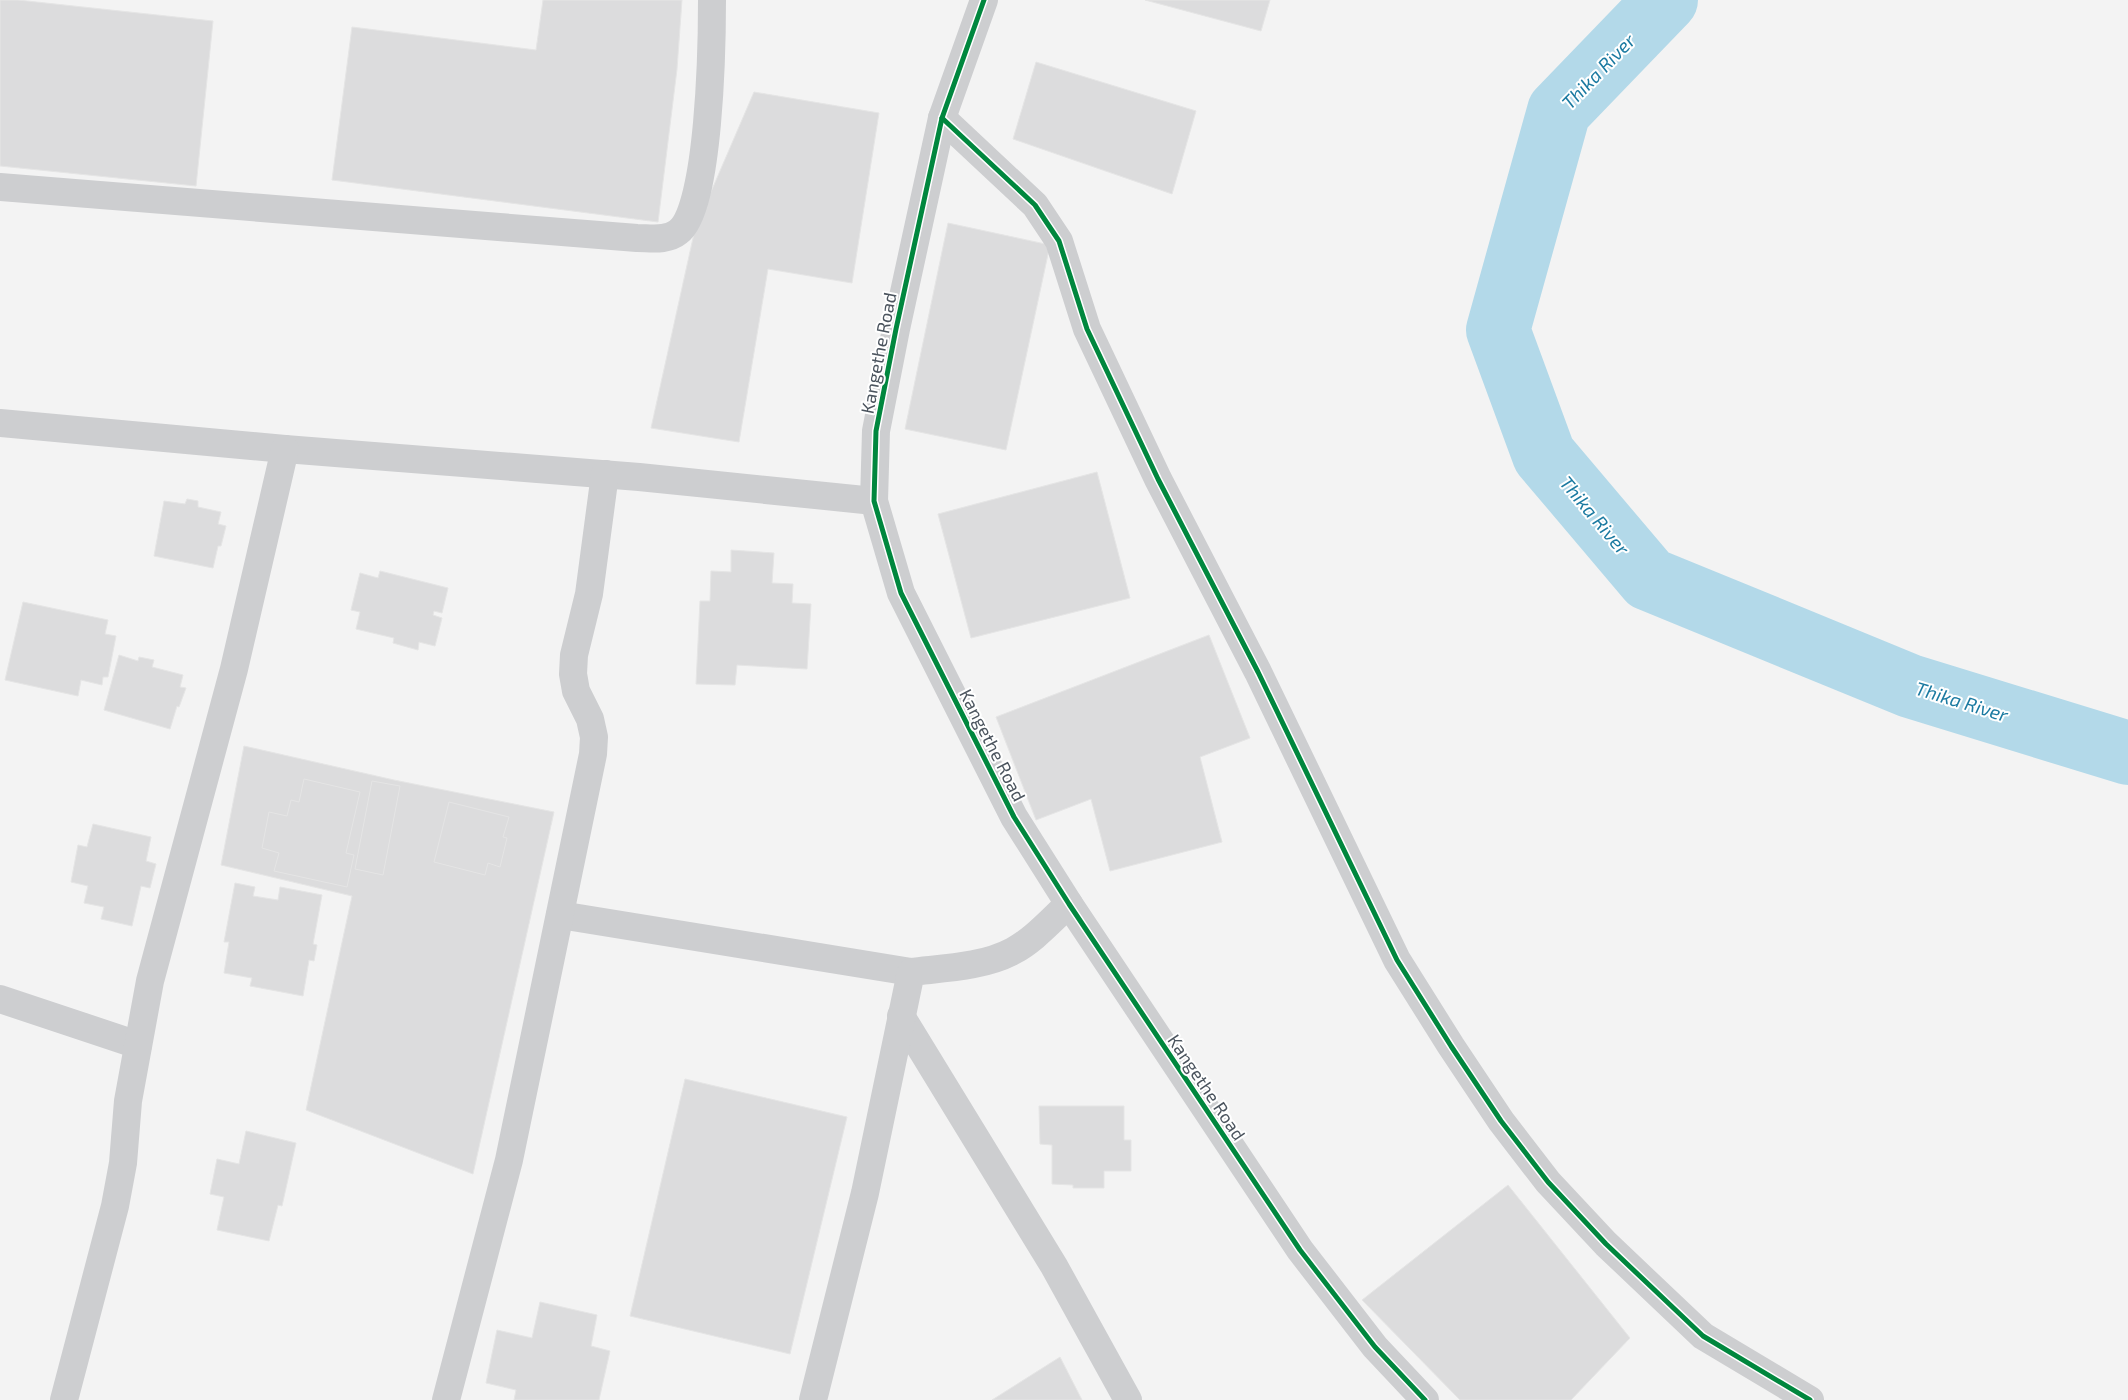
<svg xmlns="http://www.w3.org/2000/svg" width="2128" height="1400" font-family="'Exo 2',sans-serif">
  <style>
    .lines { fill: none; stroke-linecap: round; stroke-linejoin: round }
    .river { stroke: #b3d9e9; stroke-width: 64 }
    .building { fill: #dcdcdd; stroke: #e5e5e5 }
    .minor { stroke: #cdced0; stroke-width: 28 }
    .cycleway-casing { stroke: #fff; stroke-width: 8 }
    .cycleway { stroke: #00873e; stroke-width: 5 }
    .labels { text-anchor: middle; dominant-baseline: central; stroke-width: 4; stroke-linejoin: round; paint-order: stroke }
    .street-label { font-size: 18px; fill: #4b545e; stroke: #fff }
    .water-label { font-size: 19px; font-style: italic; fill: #1b7aa1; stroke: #fff }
  </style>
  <rect width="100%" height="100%" fill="#f3f3f3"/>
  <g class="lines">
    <!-- river -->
    <polyline class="river" points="1666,0 1559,111 1498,330 1544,455 1649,579 1910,686 2128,753"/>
  </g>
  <!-- building -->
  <g class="building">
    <polygon points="0,0 18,0 213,21 196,186 0,166"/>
    <polygon points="543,0 682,0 677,69 658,222 332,180 352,27 536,50"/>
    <polygon points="1145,0 1270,0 1261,31"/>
    <polygon points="1036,62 1196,111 1172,194 1013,139"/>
    <polygon points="754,92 879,113 852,283 768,269 739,442 651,428 695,229"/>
    <polygon points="948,223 1050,245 1006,450 905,429"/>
    <polygon points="1097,472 1130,598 971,638 938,514"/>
    <polygon points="187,499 198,501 198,507 221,512 218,524 226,526 221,546 218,546 213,568 154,556 164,501 185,504"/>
    <polygon points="731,550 774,553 772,583 793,584 792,603 811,604 807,669 737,665 735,685 696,684 700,601 710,601 711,571 731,572"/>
    <polygon points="380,571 448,588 442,613 434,611 433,615 442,618 435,646 419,642 418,650 393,643 394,638 356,629 360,612 351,610 360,573 378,578"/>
    <polygon points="23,602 108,620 105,634 116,636 108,677 103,677 102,685 81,680 78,696 5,680"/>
    <polygon points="1209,635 1250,738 1200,757 1222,842 1110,871 1091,799 1036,820 996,717"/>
    <polygon points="119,655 138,661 139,657 154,660 152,667 183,675 180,687 186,688 179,707 177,706 170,729 104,710"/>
    <polygon points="244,746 394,780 554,812 473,1174 306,1110 352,896 221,865"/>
    <polygon points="304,779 360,792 346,853 354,855 347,887 274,871 279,853 262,848 269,812 287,816 291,800 299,802"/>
    <polygon points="372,781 400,786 383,875 355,869"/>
    <polygon points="449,802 509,817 503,837 507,838 500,867 488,863 485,875 434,862"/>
    <polygon points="93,824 151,837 146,861 156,864 150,888 141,886 132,926 101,919 104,907 84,903 88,886 71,882 78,845 87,847"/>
    <polygon points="235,883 255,887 253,896 278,900 280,887 322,895 313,944 317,945 314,961 309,960 303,996 250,986 252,978 224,973 229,942 224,942"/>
    <polygon points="685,1079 847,1117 790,1354 630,1316"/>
    <polygon points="1039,1106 1124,1106 1124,1140 1131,1140 1131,1171 1104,1171 1104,1188 1073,1188 1073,1185 1052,1184 1052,1145 1040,1144"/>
    <polygon points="246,1131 296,1143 282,1206 278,1205 269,1241 217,1230 224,1197 210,1194 217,1159 239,1164"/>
    <polygon points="1508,1185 1630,1338 1571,1400 1460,1400 1362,1300"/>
    <polygon points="540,1302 597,1315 591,1346 610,1351 599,1400 514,1400 516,1390 486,1383 497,1330 532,1338"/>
    <polygon points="1060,1357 1082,1400 992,1400"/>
  </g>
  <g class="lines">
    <!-- minor -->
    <g class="minor">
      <polyline points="984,0 942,118 896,329 876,431 874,501 901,593 1014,817 1069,904 1300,1250 1375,1347 1425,1400"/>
      <polyline points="942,118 1035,205 1059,241 1087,329 1158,479 1258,672 1397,960 1451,1046 1501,1121 1548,1182 1606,1244 1703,1336 1810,1400"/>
      <path d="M0,187L637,238C651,238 667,241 678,232C710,209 712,42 712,0"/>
      <polyline points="0,423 285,449 639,477 874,501"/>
      <polyline points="560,915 911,972"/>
      <polyline points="0,999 138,1045"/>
      <polyline points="901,1016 1054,1266 1128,1400"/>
      <polyline points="64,1400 115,1206 123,1163 128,1101 150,981 234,669 285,449"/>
      <polyline points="446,1400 509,1160 593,754 594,737 590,719 576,691 573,674 574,655 589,594 605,474"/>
      <path d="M813,1400L865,1193L911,972C944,968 983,967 1013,951C1034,940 1051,920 1069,904"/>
    </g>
    <!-- cycleway casing -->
    <g class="cycleway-casing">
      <g id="cycleway">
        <polyline points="984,0 942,118 896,329 876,431 874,501 901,593 1014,817 1069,904 1300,1250 1375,1347 1425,1400"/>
        <polyline points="942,118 1035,205 1059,241 1087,329 1158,479 1258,672 1397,960 1451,1046 1501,1121 1548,1182 1606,1244 1703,1336 1810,1400"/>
      </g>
    </g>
    <!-- cycleway -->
    <use href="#cycleway" class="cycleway"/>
  </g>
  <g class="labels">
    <!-- street labels -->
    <g class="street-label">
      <text transform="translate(878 353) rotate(-79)">Kangethe Road</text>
      <text transform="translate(993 745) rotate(63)">Kangethe Road</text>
      <text transform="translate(1207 1087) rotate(56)">Kangethe Road</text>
    </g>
    <!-- water labels -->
    <g class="water-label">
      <text transform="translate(1598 71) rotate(-46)">Thika River</text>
      <text transform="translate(1595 515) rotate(50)">Thika River</text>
      <text transform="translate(1962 701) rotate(17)">Thika River</text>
    </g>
  </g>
</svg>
